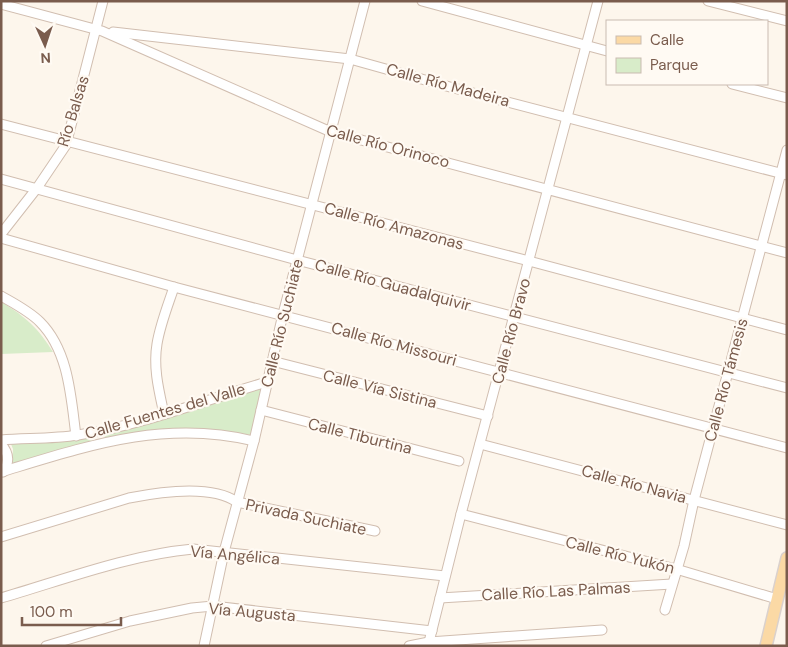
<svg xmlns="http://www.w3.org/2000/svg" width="788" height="647" font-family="'DM Sans',sans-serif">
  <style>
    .green { fill: #d8ecc9 }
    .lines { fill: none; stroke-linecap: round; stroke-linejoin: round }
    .minor-casing { stroke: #d1beb0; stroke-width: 11 }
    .major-casing { stroke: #dad1cd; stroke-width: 14 }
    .minor { stroke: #fff; stroke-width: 9 }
    .major { stroke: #fbd9a5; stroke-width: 11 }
    .labels { text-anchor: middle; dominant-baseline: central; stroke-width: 4.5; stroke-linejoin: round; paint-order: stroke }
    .street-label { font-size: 16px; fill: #7a5c4d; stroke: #fffaf3 }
  </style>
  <rect width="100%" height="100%" fill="#fdf6ec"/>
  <!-- green -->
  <g class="green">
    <path d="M1,302C25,316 38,328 53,352L1,354Z"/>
    <path d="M261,388L251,435C199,425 156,431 105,438L104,434Z"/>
    <polygon points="93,438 94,442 12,465 13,449 11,444"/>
  </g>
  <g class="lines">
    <!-- minor casing -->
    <g class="minor-casing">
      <g id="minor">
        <polyline points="422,1 607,51"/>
        <polyline points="708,1 787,21"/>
        <polyline points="1,4 102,31 331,132 787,253"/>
        <polyline points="113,32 350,59 450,87 787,175"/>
        <polyline points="732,84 787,98"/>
        <polyline points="1,124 529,261 787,330"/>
        <polyline points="1,179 297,260 787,388"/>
        <polyline points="1,234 37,188 66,145 103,1"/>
        <polyline points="1,238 174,287 787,448"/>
        <path d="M1,296C15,304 29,311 40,322C69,351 71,398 76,436"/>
        <polyline points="272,361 488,416"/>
        <polyline points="261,410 459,461"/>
        <path d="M164,414C159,391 153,368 157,344C160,325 168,305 174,287"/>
        <path d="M1,440C27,438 53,439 78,435C143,425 204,400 267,382"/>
        <path d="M1,444C9,453 10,462 3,472"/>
        <polyline points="480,444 787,525"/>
        <path d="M1,472C87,446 164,419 254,441"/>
        <polyline points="461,514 676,569 777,599"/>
        <path d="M1,537L129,498C159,492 211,484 237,502L375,531"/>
        <path d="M1,598C63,580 128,555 193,549L445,576"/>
        <polyline points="440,598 672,584"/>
        <polyline points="665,610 684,546 694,500 787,150"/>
        <polyline points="429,642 461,514 598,1"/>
        <polyline points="46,646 130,621 192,608 213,606 432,631"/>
        <polyline points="204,646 224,552 254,441 283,314 365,1"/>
        <polyline points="409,646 429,642 602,630"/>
      </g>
    </g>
    <!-- major casing -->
    <g class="major-casing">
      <polyline id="major" points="766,646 787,558"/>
    </g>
    <!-- minor -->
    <use href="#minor" class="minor"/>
    <!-- major -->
    <use href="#major" class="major"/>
  </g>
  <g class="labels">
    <!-- street labels -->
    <g class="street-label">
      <text transform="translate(448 85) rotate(15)">Calle Río Madeira</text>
      <text transform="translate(73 111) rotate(-73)">Río Balsas</text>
      <text transform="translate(388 146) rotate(15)">Calle Río Orinoco</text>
      <text transform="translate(394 226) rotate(15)">Calle Río Amazonas</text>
      <text transform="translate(393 285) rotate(15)">Calle Río Guadalquivir</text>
      <text transform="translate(282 323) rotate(-76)">Calle Río Suchiate</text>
      <text transform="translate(511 331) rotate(-75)">Calle Río Bravo</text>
      <text transform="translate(394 344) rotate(15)">Calle Río Missouri</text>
      <text transform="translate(726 380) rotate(-75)">Calle Río Támesis</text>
      <text transform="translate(380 389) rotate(14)">Calle Vía Sistina</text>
      <text transform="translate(165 411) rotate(-16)">Calle Fuentes del Valle</text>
      <text transform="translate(360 436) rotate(14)">Calle Tiburtina</text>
      <text transform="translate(634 484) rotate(15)">Calle Río Navia</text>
      <text transform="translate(306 517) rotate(12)">Privada Suchiate</text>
      <text transform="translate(235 555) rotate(5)">Vía Angélica</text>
      <text transform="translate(620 555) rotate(14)">Calle Río Yukón</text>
      <text transform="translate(556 591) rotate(-3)">Calle Río Las Palmas</text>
      <text transform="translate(252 612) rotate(5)">Vía Augusta</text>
    </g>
  </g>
  <!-- border -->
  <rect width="788" height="647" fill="none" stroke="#7a5c4d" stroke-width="5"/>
  <!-- legend -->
  <rect x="606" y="20" width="162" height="65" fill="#fffaf3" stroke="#cabbb1"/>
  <rect x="616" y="36" width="25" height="8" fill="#fbd9a5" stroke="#cabbb1"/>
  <text x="650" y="45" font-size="15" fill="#7a5c4d">Calle</text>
  <rect x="616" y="58" width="25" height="15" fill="#d8ecc9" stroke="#cabbb1"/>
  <text x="650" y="70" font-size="15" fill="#7a5c4d">Parque</text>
  <!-- north arrow -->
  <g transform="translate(45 45) rotate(177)" stroke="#fffaf3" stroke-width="4" paint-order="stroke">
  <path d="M0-4L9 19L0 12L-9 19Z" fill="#7a5c4d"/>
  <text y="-8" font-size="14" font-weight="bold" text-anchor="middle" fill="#7a5c4d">N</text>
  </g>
  <!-- scale -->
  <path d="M22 617v8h99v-8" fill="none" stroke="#7a5c4d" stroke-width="2.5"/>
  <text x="30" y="617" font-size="15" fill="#7a5c4d" stroke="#fffaf3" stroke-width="4" paint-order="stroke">100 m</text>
</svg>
